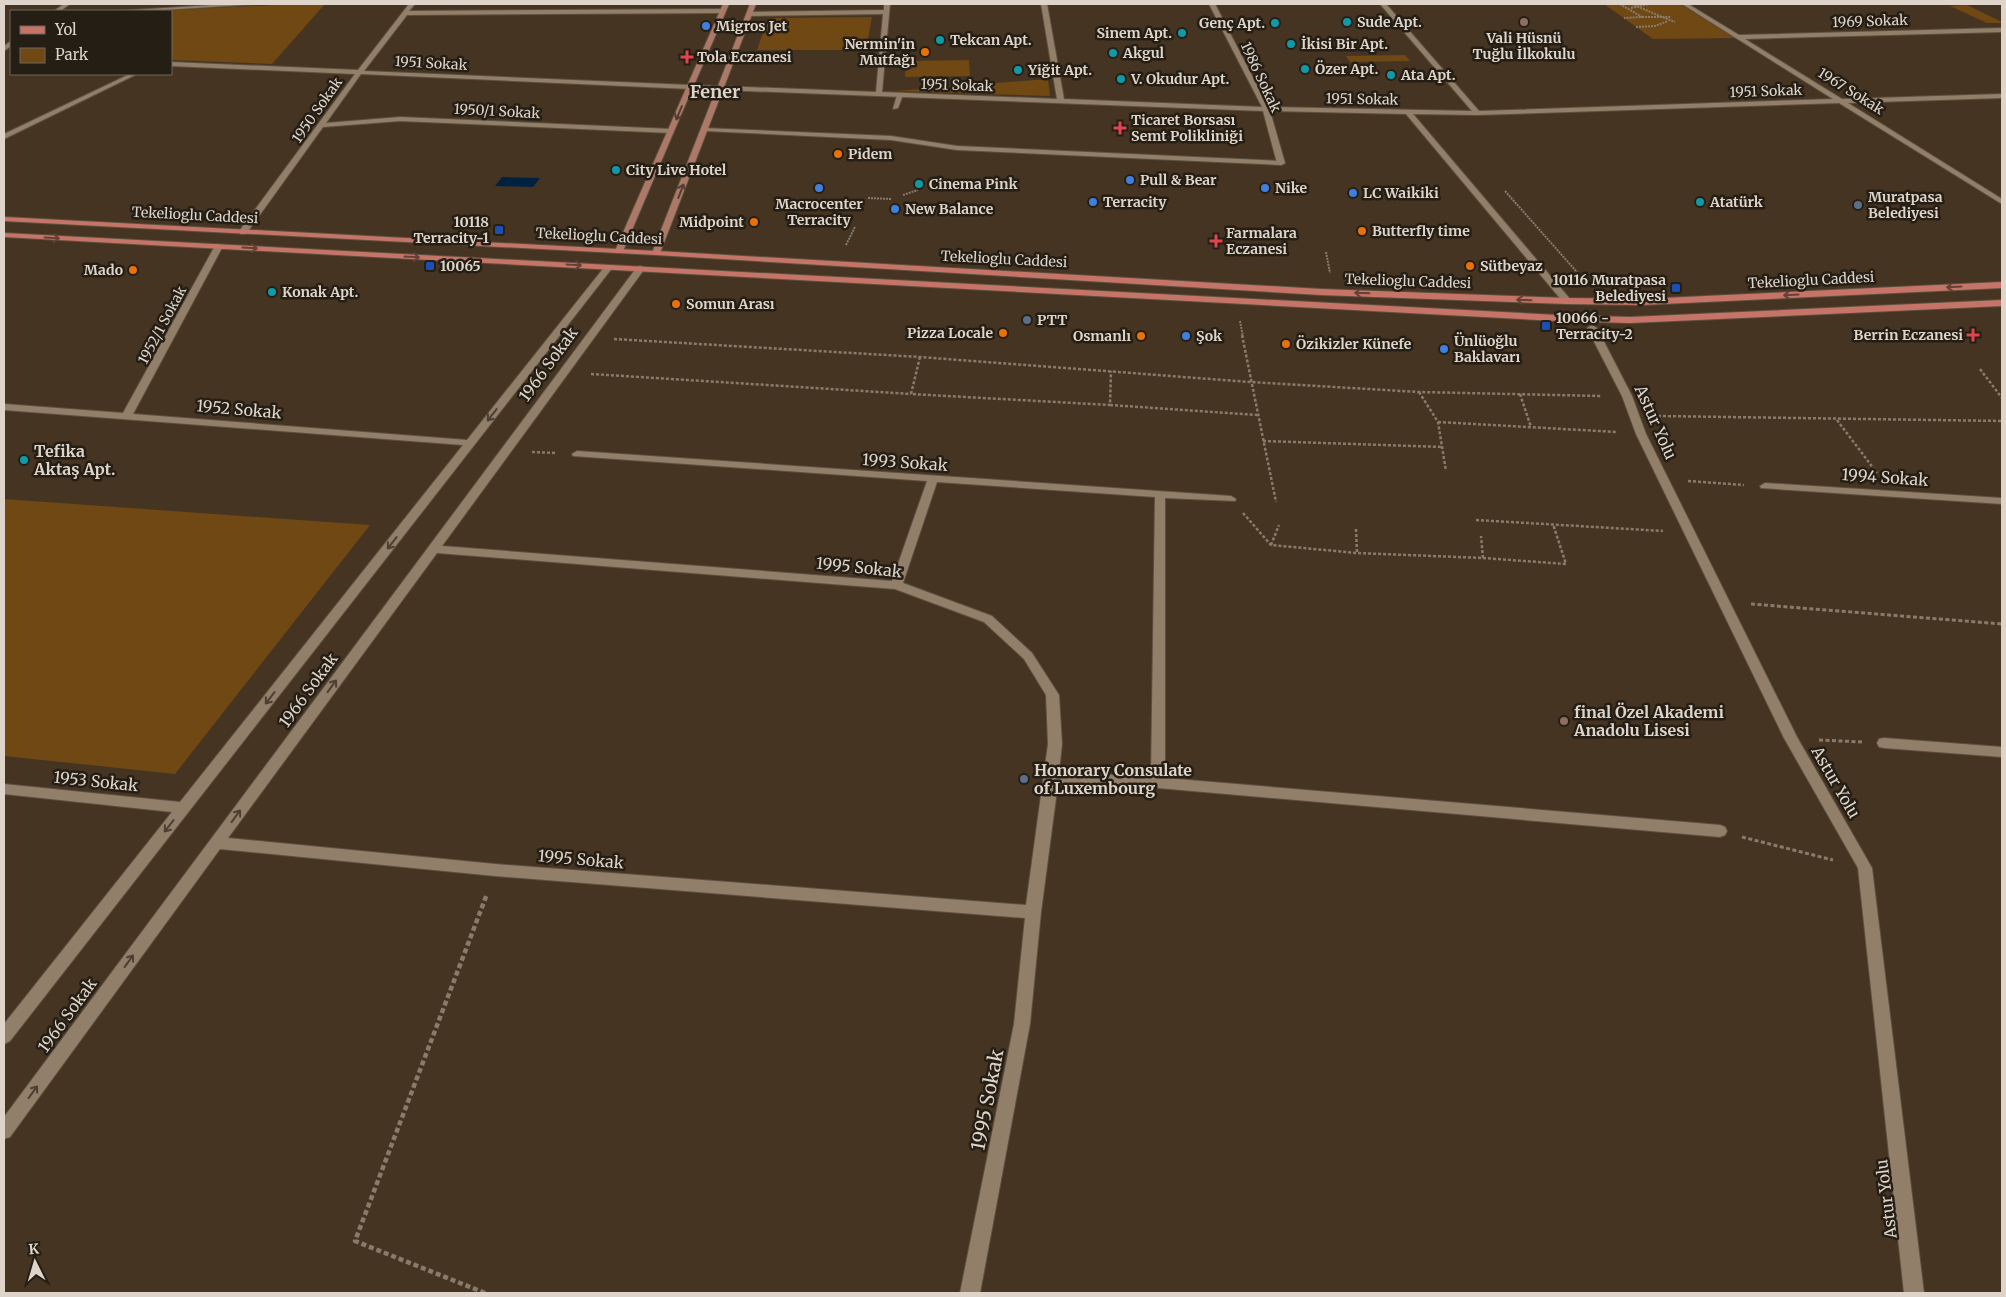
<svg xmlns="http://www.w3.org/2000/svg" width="2006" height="1297" font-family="Merriweather,serif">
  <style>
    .green { fill: #6f4814 }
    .water { fill: #002241 }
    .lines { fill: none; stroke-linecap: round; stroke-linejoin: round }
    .lane-casing { stroke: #5d503f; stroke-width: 2 }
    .street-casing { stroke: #5d503f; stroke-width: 2 }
    .secondary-casing { stroke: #5d503f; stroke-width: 2 }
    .primary-casing { stroke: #5d503f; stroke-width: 2 }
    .path-far3 { stroke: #887b6c; stroke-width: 2; stroke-dasharray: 2 1; stroke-linecap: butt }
    .path-far2 { stroke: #887b6c; stroke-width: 2.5; stroke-dasharray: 3 2; stroke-linecap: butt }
    .path-far1 { stroke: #887b6c; stroke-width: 3; stroke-dasharray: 4 2.5; stroke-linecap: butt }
    .path { stroke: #887b6c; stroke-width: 4.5; stroke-dasharray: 5 3; stroke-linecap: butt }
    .lane { fill: #917f6a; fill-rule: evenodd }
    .street { fill: #917f6a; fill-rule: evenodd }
    .secondary { fill: #ac7969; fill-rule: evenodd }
    .primary { fill: #c77468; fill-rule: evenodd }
    .oneway { stroke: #543e32 }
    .oneway2 { stroke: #664036 }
    .oneway3 { stroke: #4b4033 }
    .culture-dot { fill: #0f9aa8; stroke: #251e15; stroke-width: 2 }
    .education-dot { fill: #8d6e63; stroke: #251e15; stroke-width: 2 }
    .shop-dot { fill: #3f7fe0; stroke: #251e15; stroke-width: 2 }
    .food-dot { fill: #e8710a; stroke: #251e15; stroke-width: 2 }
    .health-dot { fill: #e0444e; stroke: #251e15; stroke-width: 2 }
    .service-dot { fill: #5c6f8a; stroke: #251e15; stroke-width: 2 }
    .transit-dot { fill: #1a4fb4; stroke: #251e15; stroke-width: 2 }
    .labels { text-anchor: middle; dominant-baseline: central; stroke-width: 5; stroke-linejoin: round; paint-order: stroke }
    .far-street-label { font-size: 14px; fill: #ded4c9; stroke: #251e15 }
    .far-poi-label { font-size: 14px; font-weight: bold; fill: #ded4c9; stroke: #251e15; text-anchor: start }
    .street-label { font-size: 16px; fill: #ded4c9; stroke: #251e15 }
    .poi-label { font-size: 16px; font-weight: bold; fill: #ded4c9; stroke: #251e15; text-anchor: start }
    .far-district-label { font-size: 18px; font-weight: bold; fill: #ded4c9; stroke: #251e15 }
    .near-street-label { font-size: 19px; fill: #ded4c9; stroke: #251e15 }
  </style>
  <rect width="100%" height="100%" fill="#453422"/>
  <!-- green -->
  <g class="green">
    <polygon points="292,4 325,4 272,64 171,60 171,11 156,11"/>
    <polygon points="1604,4 1680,4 1735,38 1653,39"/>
    <polygon points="1967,5 2002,22 2002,23 1987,23 1950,6"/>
    <polygon points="872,17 866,50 757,50 768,18"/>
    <polygon points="1405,55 1410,61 1350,62 1346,56"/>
    <polygon points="969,60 970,76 905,77 906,61"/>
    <polygon points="1048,79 1050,96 895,91"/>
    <polygon points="4,499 370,525 175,774 4,756"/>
  </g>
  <!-- water -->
  <polygon class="water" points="502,177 540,178 533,187 495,186"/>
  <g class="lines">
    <!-- lane casing -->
    <g class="lane-casing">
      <g id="lane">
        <polygon points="900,93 903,95 898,108 893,109 897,95"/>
        <polygon points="703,128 891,136 957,146 1281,161 1285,163 1281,165 957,150 891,140 705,131 702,129"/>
        <polygon points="1884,738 2002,747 2002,757 1884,748 1879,747 1877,743 1879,739"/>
      </g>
    </g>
    <!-- street casing -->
    <g class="street-casing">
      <g id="street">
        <polygon points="64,4 70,4 60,11 54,11"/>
        <polygon points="228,4 259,4 147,11 116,11"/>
        <polygon points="409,4 415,4 409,11 723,9 726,11 723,13 407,15 364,71 690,85 693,87 690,89 361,74 326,123 400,117 671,129 674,131 671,133 400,121 323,127 246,234 240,234 240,230 355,74 171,66 171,62 358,70"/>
        <polygon points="884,4 890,4 882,92 1057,99 1041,4 1047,4 1064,99 1262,107 1209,4 1215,4 1268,107 1472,111 1380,4 1386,4 1479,111 1833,99 1682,4 1688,4 1739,35 2002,28 2002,32 1745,39 1842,99 2002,94 2002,98 1848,103 2002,199 2002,204 1839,103 1477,115 1413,114 1570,299 1571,301 1567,304 1564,303 1406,114 1270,111 1285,163 1281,165 1277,163 1263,111 721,90 718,88 721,86 876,92 883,14 749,16 746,14 749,12 884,10"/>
        <polygon points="11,41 11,46 4,51 4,46"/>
        <polygon points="130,74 137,74 4,139 4,134"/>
        <polygon points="216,244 223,246 133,414 467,440 606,265 613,267 10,1041 4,1044 4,1024 172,812 4,794 4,784 180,802 463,445 4,410 4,404 123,413"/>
        <path d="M640,266L643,267V271L442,546L892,581L927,481L573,456L572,454L577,451L1231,496L1236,499L1235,501L1165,498V778L1720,825L1725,827L1727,831L1725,835L1720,837L1158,788L1058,783L1041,912L1030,1024L980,1293H960L1014,1024L1025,918L495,876L220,849L10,1137L4,1139V1117L637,267ZM937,482L1155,497L1151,777L1059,772L1062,744L1059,695L1032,653L992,616L903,583ZM437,553L895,589L984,622L1024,659L1046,695L1048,744L1026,905L495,864L228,838Z"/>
        <polygon points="1592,325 1597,328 1632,396 1646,434 1797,737 1872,868 1924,1293 1904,1293 1858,868 1784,738 1636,434 1622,396 1587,328"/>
        <polygon points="1765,483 2002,498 2002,504 1761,488 1760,486"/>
      </g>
    </g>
    <!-- secondary casing -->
    <g class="secondary-casing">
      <polygon id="secondary" points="723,4 729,4 694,85 718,86 750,4 756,4 660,253 656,255 652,253 716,90 692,89 623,251 616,253 615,251"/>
    </g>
    <!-- primary casing -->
    <g class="primary-casing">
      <g id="primary">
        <polygon points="4,217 656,251 1321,289 1567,298 1642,299 2002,282 2002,288 1642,305 1567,304 1321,295 656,255 4,221"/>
        <polygon points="4,233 1557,315 1630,317 2002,300 2002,306 1630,323 1557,321 4,237"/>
      </g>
    </g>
    <!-- path-far3 -->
    <g class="path-far3">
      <polyline points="1620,4 1642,17 1624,18"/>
      <polyline points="1632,4 1662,17 1671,17"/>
      <polyline points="1631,8 1649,4"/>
      <polyline points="1642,17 1662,17 1675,22"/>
      <polyline points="1636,27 1655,26 1668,21"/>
      <polyline points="1505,191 1584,280"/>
      <polyline points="903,195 918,190"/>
      <polyline points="868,198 891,199"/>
      <polyline points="846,245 855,227"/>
      <polyline points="1326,252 1330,273"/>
      <polyline points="1240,321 1243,337"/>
    </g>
    <!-- path-far2 -->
    <g class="path-far2">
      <polyline points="1242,335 1276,502"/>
      <polyline points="614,339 920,357 1250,382 1419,392 1601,396"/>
      <polyline points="920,357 911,394 1110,405 1111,371"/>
      <polyline points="1980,369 2002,398"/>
      <polyline points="591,374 911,394"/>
      <polyline points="1419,392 1438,422 1446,471"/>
      <polyline points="1520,394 1531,427"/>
      <polyline points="1110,405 1257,415"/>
      <polyline points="1658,416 2002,421"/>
      <polyline points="1837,420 1877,473"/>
      <polyline points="1438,422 1617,432"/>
      <polyline points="1263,441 1443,447"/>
      <polyline points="532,452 556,453"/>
      <polyline points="1688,481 1744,485"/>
      <polyline points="1243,513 1271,545 1357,553 1483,558 1481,536"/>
      <polyline points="1476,520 1663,531"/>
      <polyline points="1356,529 1357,553"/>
      <polyline points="1271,545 1279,525"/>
      <polyline points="1483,558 1566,564 1553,524"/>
    </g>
    <!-- path-far1 -->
    <g class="path-far1">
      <polyline points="1751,604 2002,624"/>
      <polyline points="1819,740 1863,742"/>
      <polyline points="1742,837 1833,860"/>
    </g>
    <!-- path -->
    <polyline class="path" points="485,1293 355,1241 487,894"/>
    <!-- lane -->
    <use href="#lane" class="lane"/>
    <!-- street -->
    <use href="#street" class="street"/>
    <!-- secondary -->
    <use href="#secondary" class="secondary"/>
    <!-- primary -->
    <use href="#primary" class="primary"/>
  </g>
  <!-- one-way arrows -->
  <defs><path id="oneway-shaft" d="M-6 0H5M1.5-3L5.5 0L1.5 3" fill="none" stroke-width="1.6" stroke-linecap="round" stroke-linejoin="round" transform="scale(1.25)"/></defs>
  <g class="oneway">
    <use href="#oneway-shaft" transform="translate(679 113) rotate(113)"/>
    <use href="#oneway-shaft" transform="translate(681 191) rotate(-69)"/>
  </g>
  <g class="oneway2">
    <use href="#oneway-shaft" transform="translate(52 238) rotate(3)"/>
    <use href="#oneway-shaft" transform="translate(250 248) rotate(3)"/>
    <use href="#oneway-shaft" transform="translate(412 257) rotate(3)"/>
    <use href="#oneway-shaft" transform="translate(574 265) rotate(3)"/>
    <use href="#oneway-shaft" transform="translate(1954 287) rotate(177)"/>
    <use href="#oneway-shaft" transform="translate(1362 293) rotate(-178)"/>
    <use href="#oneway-shaft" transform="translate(1791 295) rotate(177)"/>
    <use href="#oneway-shaft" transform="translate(1524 300) rotate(-178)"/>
  </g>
  <g class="oneway3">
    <use href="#oneway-shaft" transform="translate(492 415) rotate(128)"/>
    <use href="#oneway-shaft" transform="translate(392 543) rotate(128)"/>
    <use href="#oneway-shaft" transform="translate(332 686) rotate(-54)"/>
    <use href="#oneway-shaft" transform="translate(270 698) rotate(128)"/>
    <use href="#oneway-shaft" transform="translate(236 816) rotate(-54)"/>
    <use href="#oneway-shaft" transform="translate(169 826) rotate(128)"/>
    <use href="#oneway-shaft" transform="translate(129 961) rotate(-54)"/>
    <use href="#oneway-shaft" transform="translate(33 1092) rotate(-54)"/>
  </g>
  <!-- markers -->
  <g class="culture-dot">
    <circle cx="1347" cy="22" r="5"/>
    <circle cx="1275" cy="23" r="5"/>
    <circle cx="1182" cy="33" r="5"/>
    <circle cx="940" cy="40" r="5"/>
    <circle cx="1291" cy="44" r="5"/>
    <circle cx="1113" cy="53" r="5"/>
    <circle cx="1305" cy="69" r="5"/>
    <circle cx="1018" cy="70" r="5"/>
    <circle cx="1391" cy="75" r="5"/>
    <circle cx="1121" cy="79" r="5"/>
    <circle cx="616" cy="170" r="5"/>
    <circle cx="919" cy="184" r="5"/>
    <circle cx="1700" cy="202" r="5"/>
    <circle cx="272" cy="292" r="5"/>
    <circle cx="24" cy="460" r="5"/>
  </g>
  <g class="education-dot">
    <circle cx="1524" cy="22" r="5"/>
    <circle cx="1564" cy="721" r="5"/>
  </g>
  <g class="shop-dot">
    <circle cx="706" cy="26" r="5"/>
    <circle cx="1130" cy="180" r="5"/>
    <circle cx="819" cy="188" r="5"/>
    <circle cx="1265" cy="188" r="5"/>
    <circle cx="1353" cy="193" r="5"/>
    <circle cx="1093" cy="202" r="5"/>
    <circle cx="895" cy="209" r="5"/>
    <circle cx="1186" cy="336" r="5"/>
    <circle cx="1444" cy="349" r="5"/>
  </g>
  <g class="food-dot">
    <circle cx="925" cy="52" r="5"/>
    <circle cx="838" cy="154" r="5"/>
    <circle cx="754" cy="222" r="5"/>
    <circle cx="1362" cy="231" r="5"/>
    <circle cx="1470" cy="266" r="5"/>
    <circle cx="133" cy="270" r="5"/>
    <circle cx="676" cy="304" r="5"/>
    <circle cx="1003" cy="333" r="5"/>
    <circle cx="1141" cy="336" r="5"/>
    <circle cx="1286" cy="344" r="5"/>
  </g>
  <g class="health-dot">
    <path d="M684.5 49.5h5v5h5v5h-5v5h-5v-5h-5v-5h5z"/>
    <path d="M1117.5 120.5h5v5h5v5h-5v5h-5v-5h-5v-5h5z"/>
    <path d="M1213.5 233.5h5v5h5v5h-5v5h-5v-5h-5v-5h5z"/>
    <path d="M1970.5 327.5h5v5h5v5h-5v5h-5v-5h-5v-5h5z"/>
  </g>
  <g class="service-dot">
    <circle cx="1858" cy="205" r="5"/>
    <circle cx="1027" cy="320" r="5"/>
    <circle cx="1024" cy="779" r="5"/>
  </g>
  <g class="transit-dot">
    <rect x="494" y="225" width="10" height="10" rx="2.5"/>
    <rect x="425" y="261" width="10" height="10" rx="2.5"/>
    <rect x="1671" y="283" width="10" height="10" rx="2.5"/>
    <rect x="1541" y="321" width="10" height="10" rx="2.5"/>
  </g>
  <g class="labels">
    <!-- far-street labels -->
    <g class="far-street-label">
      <text transform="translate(1870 21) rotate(-2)">1969 Sokak</text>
      <text transform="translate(431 63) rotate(3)">1951 Sokak</text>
      <text transform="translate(1261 77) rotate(65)">1986 Sokak</text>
      <text transform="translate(957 85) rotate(2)">1951 Sokak</text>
      <text transform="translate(1766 91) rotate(-2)">1951 Sokak</text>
      <text transform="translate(1851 91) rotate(32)">1967 Sokak</text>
      <text transform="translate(1362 99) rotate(1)">1951 Sokak</text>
      <text transform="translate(317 110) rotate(-55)">1950 Sokak</text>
      <text transform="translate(497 111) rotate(3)">1950/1 Sokak</text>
      <text transform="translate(195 215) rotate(3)">Tekelioglu Caddesi</text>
      <text transform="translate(599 236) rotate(3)">Tekelioglu Caddesi</text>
      <text transform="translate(1004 259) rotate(3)">Tekelioglu Caddesi</text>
      <text transform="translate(1811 280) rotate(-3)">Tekelioglu Caddesi</text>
      <text transform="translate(1408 281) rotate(2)">Tekelioglu Caddesi</text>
      <text transform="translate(162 325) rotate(-62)">1952/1 Sokak</text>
    </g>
    <!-- far-poi labels -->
    <g class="far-poi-label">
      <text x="1357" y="22">Sude Apt.</text>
      <text x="1265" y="23" text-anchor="end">Genç Apt.</text>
      <text x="716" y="26">Migros Jet</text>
      <text x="1172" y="33" text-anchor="end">Sinem Apt.</text>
      <text x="1524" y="38" text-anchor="middle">Vali Hüsnü<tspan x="1524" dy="16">Tuğlu İlkokulu</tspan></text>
      <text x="950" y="40">Tekcan Apt.</text>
      <text x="915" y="44" text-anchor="end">Nermin'in<tspan x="915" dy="16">Mutfağı</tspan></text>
      <text x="1301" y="44">İkisi Bir Apt.</text>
      <text x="1123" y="53">Akgul</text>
      <text x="697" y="57">Tola Eczanesi</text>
      <text x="1315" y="69">Özer Apt.</text>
      <text x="1028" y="70">Yiğit Apt.</text>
      <text x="1401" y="75">Ata Apt.</text>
      <text x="1131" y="79">V. Okudur Apt.</text>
      <text x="1131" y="120">Ticaret Borsası<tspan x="1131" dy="16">Semt Polikliniği</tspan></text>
      <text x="848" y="154">Pidem</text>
      <text x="626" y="170">City Live Hotel</text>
      <text x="1140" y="180">Pull &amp; Bear</text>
      <text x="929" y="184">Cinema Pink</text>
      <text x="1275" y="188">Nike</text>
      <text x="1363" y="193">LC Waikiki</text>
      <text x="1868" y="197">Muratpasa<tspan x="1868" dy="16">Belediyesi</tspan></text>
      <text x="1103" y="202">Terracity</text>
      <text x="1710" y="202">Atatürk</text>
      <text x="819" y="204" text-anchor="middle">Macrocenter<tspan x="819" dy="16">Terracity</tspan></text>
      <text x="905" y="209">New Balance</text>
      <text x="489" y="222" text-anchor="end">10118<tspan x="489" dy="16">Terracity-1</tspan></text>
      <text x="744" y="222" text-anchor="end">Midpoint</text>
      <text x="1372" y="231">Butterfly time</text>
      <text x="1226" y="233">Farmalara<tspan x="1226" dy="16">Eczanesi</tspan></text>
      <text x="440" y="266">10065</text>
      <text x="1480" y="266">Sütbeyaz</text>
      <text x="123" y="270" text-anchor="end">Mado</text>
      <text x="1666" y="280" text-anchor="end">10116 Muratpasa<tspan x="1666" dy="16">Belediyesi</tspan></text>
      <text x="282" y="292">Konak Apt.</text>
      <text x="686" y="304">Somun Arası</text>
      <text x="1556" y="318">10066 -<tspan x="1556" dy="16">Terracity-2</tspan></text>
      <text x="1037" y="320">PTT</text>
      <text x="993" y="333" text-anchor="end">Pizza Locale</text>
      <text x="1963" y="335" text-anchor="end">Berrin Eczanesi</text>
      <text x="1131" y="336" text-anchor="end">Osmanlı</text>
      <text x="1196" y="336">Şok</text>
      <text x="1454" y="341">Ünlüoğlu<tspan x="1454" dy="16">Baklavarı</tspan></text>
      <text x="1296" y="344">Özikizler Künefe</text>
    </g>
    <!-- street labels -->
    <g class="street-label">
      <text transform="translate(548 364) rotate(-54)">1966 Sokak</text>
      <text transform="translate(239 409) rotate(5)">1952 Sokak</text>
      <text transform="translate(1656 422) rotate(66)">Astur Yolu</text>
      <text transform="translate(905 462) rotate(4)">1993 Sokak</text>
      <text transform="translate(1885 477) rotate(4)">1994 Sokak</text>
      <text transform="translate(859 567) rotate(6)">1995 Sokak</text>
      <text transform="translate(308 690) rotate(-54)">1966 Sokak</text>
      <text transform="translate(96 781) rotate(6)">1953 Sokak</text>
      <text transform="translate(1836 782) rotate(60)">Astur Yolu</text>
      <text transform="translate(581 859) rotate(5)">1995 Sokak</text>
      <text transform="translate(67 1015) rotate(-54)">1966 Sokak</text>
      <text transform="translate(1886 1199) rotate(-97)">Astur Yolu</text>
    </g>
    <!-- poi labels -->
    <g class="poi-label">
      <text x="34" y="451">Tefika<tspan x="34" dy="18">Aktaş Apt.</tspan></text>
      <text x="1574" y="712">final Özel Akademi<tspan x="1574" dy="18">Anadolu Lisesi</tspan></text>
      <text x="1034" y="770">Honorary Consulate<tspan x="1034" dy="18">of Luxembourg</tspan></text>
    </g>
    <!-- far-district labels -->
    <g class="far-district-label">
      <text x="715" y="91">Fener</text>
    </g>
    <!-- near-street labels -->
    <g class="near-street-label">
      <text transform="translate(987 1100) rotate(-79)">1995 Sokak</text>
    </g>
  </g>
  <!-- border -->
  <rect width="2006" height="1297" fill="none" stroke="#ded4c9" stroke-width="10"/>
  <!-- legend -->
  <rect x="10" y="10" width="162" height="65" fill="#251e15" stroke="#6f675d"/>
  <rect x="20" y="26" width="25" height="8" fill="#c77468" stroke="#6f675d"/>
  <text x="55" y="35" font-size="15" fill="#ded4c9">Yol</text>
  <rect x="20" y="48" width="25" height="15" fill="#6f4814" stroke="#6f675d"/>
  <text x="55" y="60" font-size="15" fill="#ded4c9">Park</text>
  <!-- north arrow -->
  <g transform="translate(35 1262) rotate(355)" stroke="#251e15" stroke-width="4" paint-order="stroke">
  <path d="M0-4L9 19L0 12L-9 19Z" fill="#ded4c9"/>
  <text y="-8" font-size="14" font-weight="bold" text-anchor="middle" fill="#ded4c9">K</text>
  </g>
</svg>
